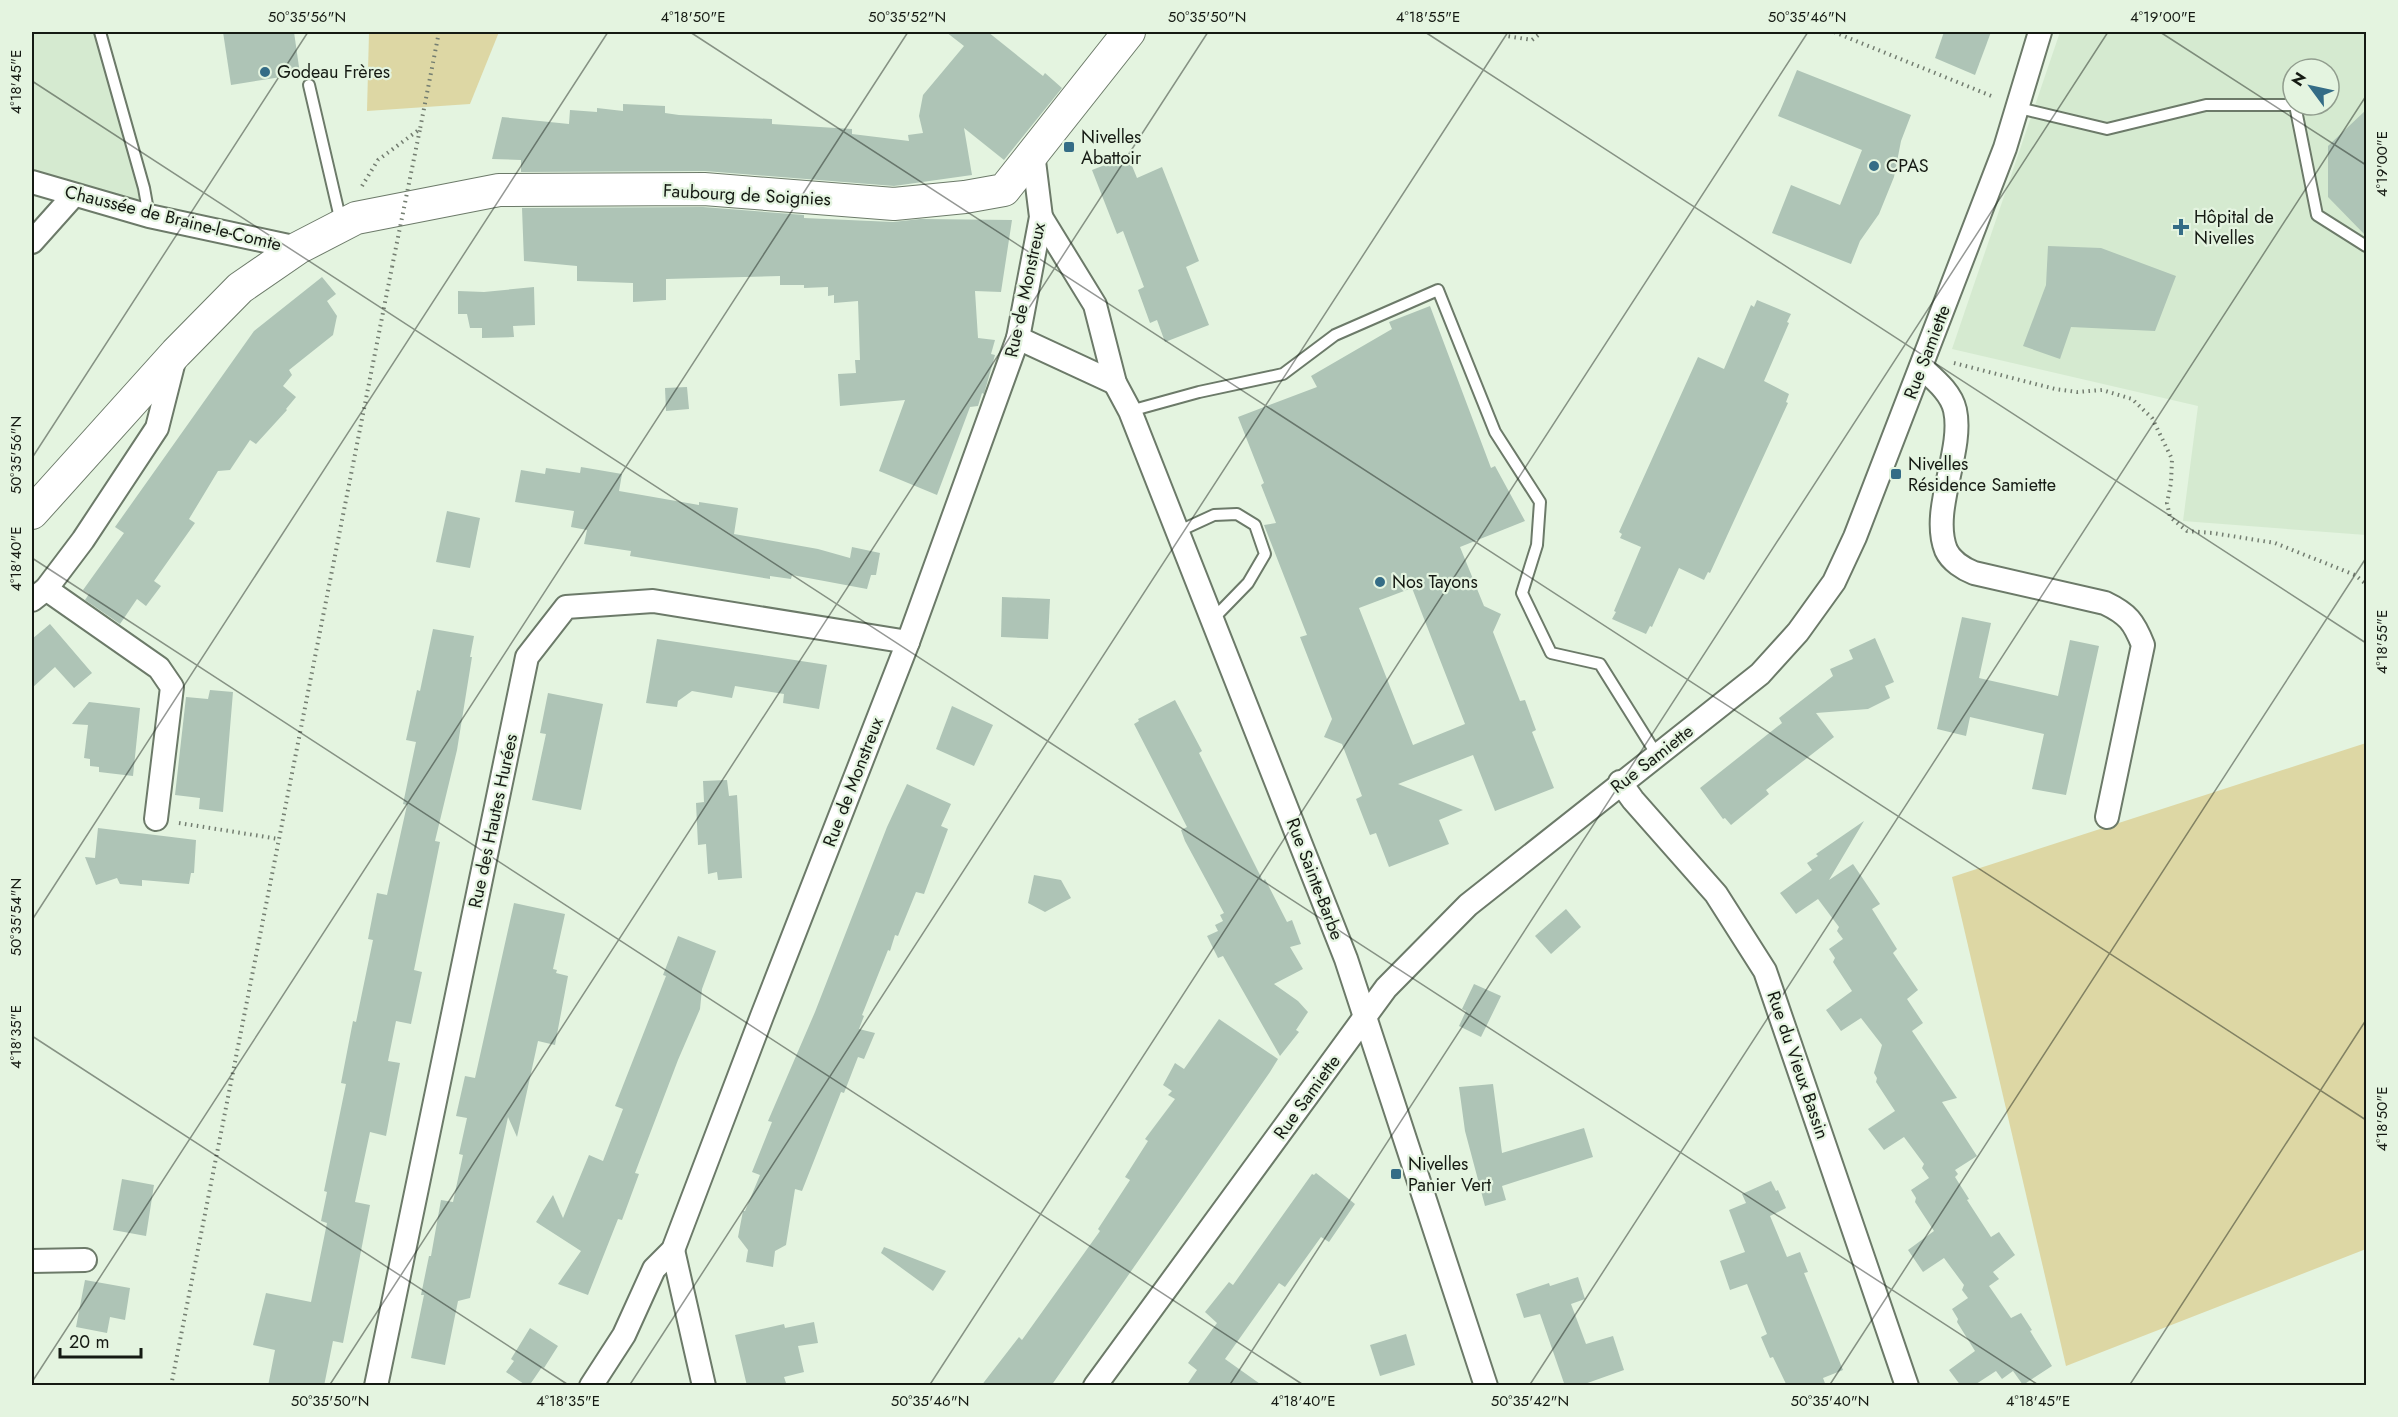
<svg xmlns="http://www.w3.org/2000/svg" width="2398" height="1417" font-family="Jost,sans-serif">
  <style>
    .built { fill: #d5ead0; fill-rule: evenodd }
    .green { fill: #ddd7a4 }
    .building { fill: #aec4b6; fill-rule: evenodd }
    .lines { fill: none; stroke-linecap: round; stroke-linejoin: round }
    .lane-casing { stroke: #6c7a69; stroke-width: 14 }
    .street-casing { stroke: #6c7a69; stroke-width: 26 }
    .secondary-casing { stroke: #6c7a69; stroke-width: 34 }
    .path { stroke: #737d70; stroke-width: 4; stroke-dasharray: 1.5 4.5; stroke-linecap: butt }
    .lane { stroke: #fff; stroke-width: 10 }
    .street { stroke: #fff; stroke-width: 22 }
    .secondary { stroke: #fff; stroke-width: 32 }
    .path-bridge { stroke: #737d70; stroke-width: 4; stroke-dasharray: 1.5 4.5; stroke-linecap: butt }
    .ticks { fill: none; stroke: #151a13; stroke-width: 1.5; stroke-opacity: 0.45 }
    .poi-dot { fill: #346c86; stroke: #e4f4e0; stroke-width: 2 }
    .labels { text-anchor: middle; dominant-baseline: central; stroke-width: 4.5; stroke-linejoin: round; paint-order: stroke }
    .poi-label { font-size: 18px; fill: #151a13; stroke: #e4f4e0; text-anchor: start }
    .street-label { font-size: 18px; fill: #151a13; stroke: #e4f4e0 }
    .neatline { fill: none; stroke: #151a13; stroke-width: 2 }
    .ticks-label { font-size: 15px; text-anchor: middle; fill: #151a13 }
  </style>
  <rect width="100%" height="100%" fill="#e4f4e0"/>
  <!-- built -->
  <g class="built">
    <polygon points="32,32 101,32 149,216 32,181"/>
    <path d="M2060,32H2366V535L2183,521L2198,406L1952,349ZM2293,69H2329V105H2293Z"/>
  </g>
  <!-- green -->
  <g class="green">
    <polygon points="369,32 499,32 470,104 367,111"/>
    <polygon points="2366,743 2366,1249 2066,1366 1952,877"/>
  </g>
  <!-- building -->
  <g class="building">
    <polygon points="223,32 294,32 300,74 231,85"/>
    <polygon points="946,32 988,32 1043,76 1045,73 1062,88 1004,160 964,128 972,175 894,186 705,171 521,172 521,160 492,159 502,117 569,124 570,110 597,112 597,108 623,111 623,104 665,106 665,113 679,115 772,119 772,124 852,129 852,134 909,141 908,135 923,133 919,116 923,95 964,46"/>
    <polygon points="1944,32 1991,32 1975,75 1935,58"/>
    <polygon points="1797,70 1911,115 1901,141 1894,177 1879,214 1860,241 1851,264 1772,233 1791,185 1840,205 1862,150 1778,116"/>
    <polygon points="2367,109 2367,237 2328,197 2328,146"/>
    <polygon points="1128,156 1137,178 1162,167 1199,261 1186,267 1209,325 1165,342 1157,320 1150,323 1138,290 1144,287 1123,231 1117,234 1092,170"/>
    <polygon points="703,207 804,215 804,218 893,222 920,219 1012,220 1001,292 975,291 978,338 995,340 991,354 995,355 984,394 982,393 978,406 970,407 937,495 879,471 905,400 840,406 838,374 856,373 855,360 860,360 858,301 834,303 834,295 828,296 828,287 804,288 804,285 780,285 780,276 666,279 666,300 633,302 633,283 577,281 577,266 524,261 522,208"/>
    <polygon points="2048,246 2101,248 2176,276 2155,331 2071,327 2060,359 2023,346 2046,285"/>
    <polygon points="322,277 336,294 327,301 337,316 333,335 289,370 292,375 283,386 296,397 286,409 287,410 256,444 250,440 230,470 218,471 189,519 195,523 154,581 161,586 146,606 137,599 120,624 85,600 89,594 83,590 124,533 115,527 254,331"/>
    <polygon points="534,287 535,325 513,326 514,337 482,338 482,328 470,328 467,314 458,314 458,291 484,292"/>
    <polygon points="1757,300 1791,314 1787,322 1789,323 1764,381 1789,394 1786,402 1788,403 1710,573 1708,572 1704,580 1679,568 1652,627 1650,626 1646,634 1612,619 1616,612 1614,611 1641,547 1620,538 1622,534 1619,532 1698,357 1724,369 1751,305 1754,307"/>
    <path d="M1430,306L1491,468L1495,466L1525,521L1460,547L1484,606L1501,614L1493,632L1520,701L1525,700L1536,730L1532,732L1554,788L1495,811L1473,755L1398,784L1463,810L1439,820L1449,844L1389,867L1376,833L1370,835L1356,799L1362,796L1342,744L1324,737L1332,719L1300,637L1307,635L1264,525L1276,523L1261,485L1264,483L1238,417L1317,387L1311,376L1392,329L1389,322ZM1412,588L1465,724L1413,745L1359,608Z"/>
    <polygon points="687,387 689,409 666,411 665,388"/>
    <polygon points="581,467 622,474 619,491 699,505 699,502 738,508 734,534 818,549 850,558 852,547 880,553 876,575 871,575 867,589 792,575 791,579 770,576 770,579 630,556 631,551 584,544 587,530 571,527 574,511 515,502 521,470 545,474 546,468 580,473"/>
    <polygon points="447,511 480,518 470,568 436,562"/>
    <polygon points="1002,597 1050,599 1048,639 1001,637"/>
    <polygon points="1962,617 1991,623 1979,678 2058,696 2070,640 2099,646 2066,795 2032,789 2044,734 1970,717 1966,736 1937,729"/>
    <polygon points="50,624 92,673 74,688 55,667 32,688 32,639"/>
    <polygon points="433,629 474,636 470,657 472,657 457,750 435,841 440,842 414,970 422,972 411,1024 396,1021 388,1061 400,1063 386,1136 370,1132 355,1202 370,1205 343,1343 333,1341 324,1386 268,1386 275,1350 253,1345 266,1293 311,1302 327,1223 321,1221 327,1192 324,1191 346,1084 341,1083 353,1021 356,1022 373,940 368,939 377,893 387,895 407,805 403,804 416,742 406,740 417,690 420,691"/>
    <polygon points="1875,638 1894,682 1885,686 1890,698 1868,709 1816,713 1834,737 1766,790 1769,794 1731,825 1725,818 1723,819 1700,788 1782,723 1779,718 1833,676 1830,669 1853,659 1849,650"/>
    <polygon points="657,639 827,665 819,709 783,703 784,694 735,686 732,698 692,691 678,701 677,707 646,703"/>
    <polygon points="210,690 233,692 223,812 199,809 200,798 175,795 186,697 208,699"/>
    <polygon points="548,693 603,704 581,810 532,800 546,734 540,733"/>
    <polygon points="1175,700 1202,751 1199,753 1263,881 1265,879 1287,922 1292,920 1301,944 1290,947 1303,969 1274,984 1298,1001 1308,1012 1296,1030 1299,1032 1280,1056 1223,956 1218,958 1207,936 1218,931 1215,925 1223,921 1220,915 1224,913 1185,841 1181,830 1187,827 1134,724 1139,721 1138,719"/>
    <polygon points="89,702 140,708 133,776 99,772 99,767 90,766 90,759 84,758 88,725 72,724"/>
    <polygon points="952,706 993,725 974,766 936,749"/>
    <polygon points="727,780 729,796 737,795 742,878 718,880 717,872 708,874 706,844 698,845 696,803 704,802 703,781"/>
    <polygon points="907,784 951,804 941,826 948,829 924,894 916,892 898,936 895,935 890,951 888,950 862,1015 864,1016 859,1029 875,1033 864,1059 858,1057 844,1093 841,1092 802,1191 795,1189 786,1245 775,1251 773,1267 746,1262 748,1250 738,1237 743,1211 745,1211 760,1175 752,1172 772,1122 768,1121 815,1012 887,827"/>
    <polygon points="1864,821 1829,880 1853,864 1880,904 1872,909 1897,949 1893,953 1918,990 1907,999 1923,1023 1912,1031 1957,1098 1942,1102 1977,1156 1955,1170 1958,1174 1955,1177 1969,1199 1967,1200 1991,1237 1999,1232 2015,1255 1993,1272 1999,1279 1989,1286 2011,1318 2021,1313 2032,1330 2030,1331 2052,1366 2023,1385 2013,1371 2002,1379 1996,1371 1973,1386 1961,1386 1949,1370 1975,1351 1957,1322 1958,1319 1952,1309 1968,1298 1962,1290 1964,1285 1944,1258 1923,1272 1908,1250 1934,1231 1915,1202 1916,1198 1911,1190 1929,1178 1922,1168 1924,1164 1904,1137 1884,1150 1868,1129 1895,1111 1876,1082 1877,1078 1874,1073 1882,1045 1861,1018 1841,1031 1826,1010 1852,991 1833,962 1835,958 1829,949 1843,939 1837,931 1839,927 1818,899 1796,914 1780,893 1812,870 1807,863 1818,856 1816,854"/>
    <polygon points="98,828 196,840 194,873 191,873 189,884 142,880 142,886 120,884 117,878 96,885 85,857 95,858"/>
    <polygon points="1034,875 1061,880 1071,898 1045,912 1028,903"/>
    <polygon points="514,903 565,914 553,969 557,970 556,973 568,976 555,1045 538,1041 517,1137 508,1117 470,1298 458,1301 445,1365 411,1358 424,1295 421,1295 429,1256 431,1256 441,1200 453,1202 463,1155 459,1154 467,1118 456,1116 465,1076 475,1078"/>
    <polygon points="1566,909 1581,927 1551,954 1535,936"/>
    <polygon points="678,936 716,951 702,989 700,1009 678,1060 635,1173 639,1174 622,1220 618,1219 588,1295 558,1284 581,1251 536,1222 553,1195 563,1218 589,1155 603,1161 623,1109 615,1106 666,976 663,975"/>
    <polygon points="1474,984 1501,996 1481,1037 1459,1026 1466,1011 1462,1009"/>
    <polygon points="1219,1019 1278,1059 1270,1072 1051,1386 981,1386 1019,1337 1022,1340 1100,1231 1098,1229 1130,1180 1125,1177 1148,1141 1145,1139 1175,1099 1168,1095 1172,1091 1163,1085 1175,1063 1184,1069"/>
    <polygon points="1493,1084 1502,1153 1584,1128 1593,1157 1502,1186 1506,1200 1485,1206 1465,1131 1459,1087"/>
    <polygon points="1316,1173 1355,1204 1329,1242 1321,1237 1285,1287 1279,1283 1225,1359 1263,1386 1186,1386 1197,1370 1188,1363 1217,1323 1205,1312 1229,1282 1233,1285 1312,1174 1314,1175"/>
    <polygon points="122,1179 154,1185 146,1236 113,1230"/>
    <polygon points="1771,1181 1776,1191 1778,1190 1786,1208 1770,1216 1787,1257 1800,1252 1808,1272 1804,1273 1843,1370 1823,1378 1826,1386 1787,1386 1773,1357 1770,1358 1761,1337 1767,1334 1747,1284 1730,1290 1720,1261 1745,1252 1729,1210 1746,1203 1742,1194"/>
    <polygon points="884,1247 946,1271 933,1291 881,1253"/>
    <polygon points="1578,1277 1585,1299 1571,1304 1586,1344 1613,1336 1624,1370 1579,1386 1565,1386 1540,1314 1524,1318 1516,1294 1549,1283 1550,1286"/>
    <polygon points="85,1280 130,1288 125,1320 110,1317 107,1333 76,1327"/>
    <polygon points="814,1322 818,1343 798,1346 804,1372 784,1377 787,1386 747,1386 735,1335 784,1324 785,1328"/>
    <polygon points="530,1328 558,1346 544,1368 542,1367 529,1386 527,1386 506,1372 514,1361 511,1359"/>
    <polygon points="1406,1334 1415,1365 1380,1376 1370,1345"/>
  </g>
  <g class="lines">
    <!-- lane casing -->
    <g class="lane-casing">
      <g id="lane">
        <polyline points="100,32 144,188 149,216"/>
        <polyline points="309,85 341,222"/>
        <polyline points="2019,108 2107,129 2206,105 2295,105 2317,215 2366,246"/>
        <polyline points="1130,411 1199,392 1283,374 1335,335 1438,290 1495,432 1540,502 1537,545 1522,593 1551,653 1600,664 1657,755"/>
        <polyline points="1177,532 1214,515 1237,514 1255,525 1265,554 1248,583 1213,619"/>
      </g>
    </g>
    <!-- street casing -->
    <g class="street-casing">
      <g id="street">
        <polyline points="32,182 149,216 298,248"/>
        <polyline points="1041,217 1095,305 1115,383 1130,411 1346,959 1486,1386"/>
        <polyline points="32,242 74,195"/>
        <polyline points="1018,338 1115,383"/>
        <path d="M1921,367C1934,379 1951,392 1955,410C1964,451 1930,510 1946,550C1951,561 1964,569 1974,573L2105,603C2128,614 2134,622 2143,645L2107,817"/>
        <polyline points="46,589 159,668 172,687 156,819"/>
        <polyline points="32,600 46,589 83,540 157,428 175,357"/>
        <polyline points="1620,782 1633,800 1716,894 1765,971 1907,1386"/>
        <polyline points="673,1250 704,1386"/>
        <polyline points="32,1261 85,1260"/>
        <polyline points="376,1386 527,657 566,607 653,601 908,642"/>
        <polyline points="591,1386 624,1335 654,1269 673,1250 762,1016 908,642 1018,338 1041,217 1033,153"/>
        <polyline points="1095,1386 1386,988 1468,905 1760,674 1798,632 1834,582 1855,537 2005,148 2040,32"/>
      </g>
    </g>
    <!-- secondary casing -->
    <g class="secondary-casing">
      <polyline id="secondary" points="32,513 176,353 240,288 298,248 356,218 499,190 704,189 894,204 965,197 1004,190 1129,32"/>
    </g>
    <!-- path -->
    <g class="path">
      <polyline points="1505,32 1507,36 1532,40 1542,32"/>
      <polyline points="1834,32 1994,97"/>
      <polyline points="362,186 378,160 420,129 439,32"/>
      <polyline points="1954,363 2055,389 2077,392 2102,390 2132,399 2152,418 2172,459 2171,483 2167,503 2170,517 2187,531 2213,533 2275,543 2355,575 2366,584"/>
      <polyline points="179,823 279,839"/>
      <polyline points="171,1386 392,267"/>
    </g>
    <!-- lane -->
    <use href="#lane" class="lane"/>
    <!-- street -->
    <use href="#street" class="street"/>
    <!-- secondary -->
    <use href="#secondary" class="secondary"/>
    <!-- path-bridge -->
    <polyline class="path-bridge" points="392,267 420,129"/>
  </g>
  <!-- ticks -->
  <path class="ticks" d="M690,32L2366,1120M1425,32L2366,643M2160,32L2366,165M32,81L2040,1386M32,458L308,32M32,558L1305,1386M32,920L608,32M32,1036L570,1386M32,1382L908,32M329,1386L1208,32M629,1386L1508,32M929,1386L1808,32M1229,1386L2108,32M1529,1386L2366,96M1829,1386L2366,558M2129,1386L2366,1020"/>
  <!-- markers -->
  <g class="poi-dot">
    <circle cx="265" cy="72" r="6"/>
    <rect x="1063" y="141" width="12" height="12" rx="3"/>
    <circle cx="1874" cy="166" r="6"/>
    <path d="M2178 218h6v6h6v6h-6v6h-6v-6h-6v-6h6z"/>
    <rect x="1890" y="468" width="12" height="12" rx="3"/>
    <circle cx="1380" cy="582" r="6"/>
    <rect x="1390" y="1168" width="12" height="12" rx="3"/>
  </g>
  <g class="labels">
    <!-- poi labels -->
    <g class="poi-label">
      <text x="277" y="72">Godeau Frères</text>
      <text x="1081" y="137">Nivelles<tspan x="1081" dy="21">Abattoir</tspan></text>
      <text x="1886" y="166">CPAS</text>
      <text x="2194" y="217">Hôpital de<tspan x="2194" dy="21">Nivelles</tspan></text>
      <text x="1908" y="464">Nivelles<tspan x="1908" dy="21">Résidence Samiette</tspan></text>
      <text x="1392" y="582">Nos Tayons</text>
      <text x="1408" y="1164">Nivelles<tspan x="1408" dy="21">Panier Vert</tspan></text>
    </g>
    <!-- street labels -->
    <g class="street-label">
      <text transform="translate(747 195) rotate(3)">Faubourg de Soignies</text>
      <text transform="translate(173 218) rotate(14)">Chaussée de Braine-le-Comte</text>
      <text transform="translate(1025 290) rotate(-78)">Rue de Monstreux</text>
      <text transform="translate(1927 352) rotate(-69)">Rue Samiette</text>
      <text transform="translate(1652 759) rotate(-38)">Rue Samiette</text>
      <text transform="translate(853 782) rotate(-69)">Rue de Monstreux</text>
      <text transform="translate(493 821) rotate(-78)">Rue des Hautes Hurées</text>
      <text transform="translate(1315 879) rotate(69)">Rue Sainte-Barbe</text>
      <text transform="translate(1798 1065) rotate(71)">Rue du Vieux Bassin</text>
      <text transform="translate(1307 1097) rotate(-54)">Rue Samiette</text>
    </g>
  </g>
  <!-- border -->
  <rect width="2398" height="1417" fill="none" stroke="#e4f4e0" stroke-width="66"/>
  <!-- north arrow -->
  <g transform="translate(2311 87) rotate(303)"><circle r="28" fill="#e4f4e0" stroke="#919d8e" stroke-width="1.5"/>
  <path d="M0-4.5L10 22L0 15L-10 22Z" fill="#346c86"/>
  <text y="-9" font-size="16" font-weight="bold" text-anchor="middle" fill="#151a13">N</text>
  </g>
  <!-- scale -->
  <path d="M60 1348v9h81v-9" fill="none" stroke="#151a13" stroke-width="3"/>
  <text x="69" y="1348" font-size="18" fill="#151a13" stroke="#e4f4e0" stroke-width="4.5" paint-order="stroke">20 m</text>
  <rect x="33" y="33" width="2332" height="1351" class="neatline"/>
  <g class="ticks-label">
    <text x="307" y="22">50°35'56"N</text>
    <text x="693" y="22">4°18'50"E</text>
    <text x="907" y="22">50°35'52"N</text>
    <text x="1207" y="22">50°35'50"N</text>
    <text x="1428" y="22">4°18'55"E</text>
    <text x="1807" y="22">50°35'46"N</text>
    <text x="2163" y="22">4°19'00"E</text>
    <text transform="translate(16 82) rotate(-90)" y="5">4°18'45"E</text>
    <text transform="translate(2382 164) rotate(-90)" y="5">4°19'00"E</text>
    <text transform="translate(16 455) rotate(-90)" y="5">50°35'56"N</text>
    <text transform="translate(16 559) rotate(-90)" y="5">4°18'40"E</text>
    <text transform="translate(2382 642) rotate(-90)" y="5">4°18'55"E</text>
    <text transform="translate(16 917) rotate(-90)" y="5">50°35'54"N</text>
    <text transform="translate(16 1037) rotate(-90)" y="5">4°18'35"E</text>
    <text transform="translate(2382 1119) rotate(-90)" y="5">4°18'50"E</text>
    <text x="330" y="1406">50°35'50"N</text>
    <text x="568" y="1406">4°18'35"E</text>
    <text x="930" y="1406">50°35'46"N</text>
    <text x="1303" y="1406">4°18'40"E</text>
    <text x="1530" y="1406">50°35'42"N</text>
    <text x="1830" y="1406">50°35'40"N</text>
    <text x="2038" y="1406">4°18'45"E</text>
  </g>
</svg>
